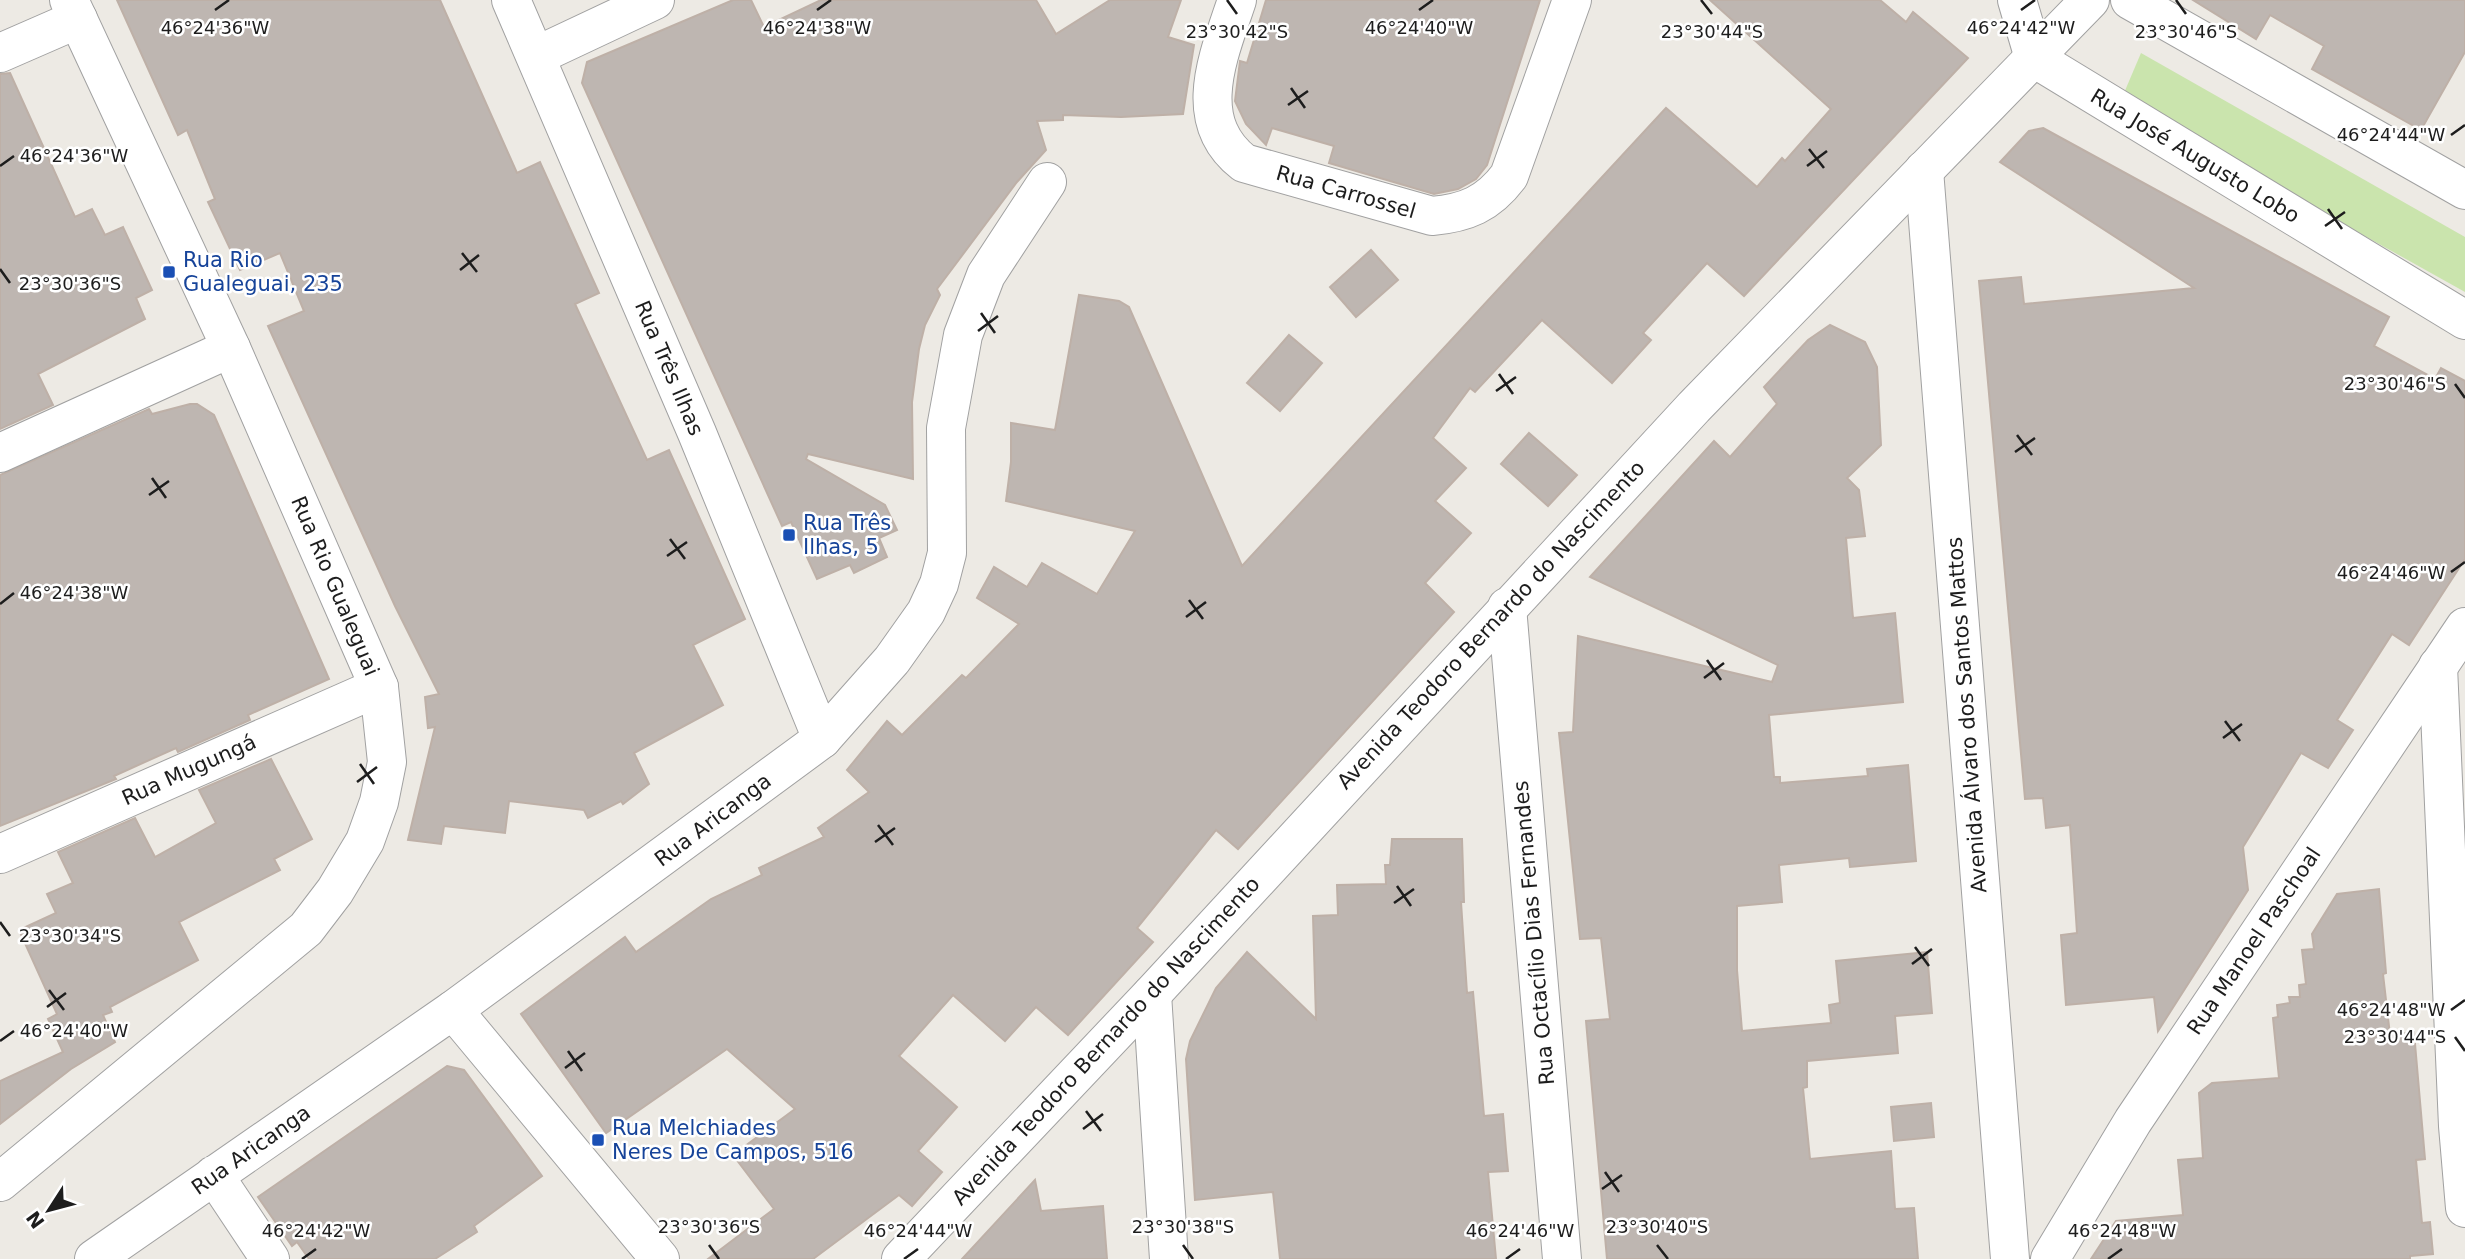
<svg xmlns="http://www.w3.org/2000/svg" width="2465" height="1259" font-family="'DejaVu Sans',sans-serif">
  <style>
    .grass { fill: #cae4ad }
    .building { fill: #beb6b1; stroke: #beb0a7; stroke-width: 2 }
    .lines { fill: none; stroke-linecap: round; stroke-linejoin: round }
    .minor-casing { stroke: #a1a1a1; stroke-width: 40 }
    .tertiary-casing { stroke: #a1a1a1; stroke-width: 40 }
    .minor { stroke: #fff; stroke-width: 38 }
    .tertiary { stroke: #fff; stroke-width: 38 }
    .ticks { fill: none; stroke: #1d1d1d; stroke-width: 2.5 }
    .transit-dot { fill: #1a4fb4; stroke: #fff; stroke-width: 2.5 }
    .labels { text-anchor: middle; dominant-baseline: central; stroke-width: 5; stroke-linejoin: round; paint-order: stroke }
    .street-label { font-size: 21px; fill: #1d1d1d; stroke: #fff }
    .transit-label { font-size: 21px; fill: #164399; stroke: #fff; text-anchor: start }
    .ticks-label { font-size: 18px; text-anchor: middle; fill: #1d1d1d; stroke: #fff; stroke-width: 5; stroke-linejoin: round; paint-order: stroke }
  </style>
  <rect width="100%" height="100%" fill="#edeae4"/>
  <!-- grass -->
  <polygon class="grass" points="2141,53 2465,237 2465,292 2121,100"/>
  <!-- building -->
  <g class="building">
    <polygon points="117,0 440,0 517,173 540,162 576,242 599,293 575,304 647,460 669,450 745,619 693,645 723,705 634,753 649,784 623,804 621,801 588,818 584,810 509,801 505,833 444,826 441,844 408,840 435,727 428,728 425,697 439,694 395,606 268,326 304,311 280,253 240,270 208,202 215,199 187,130 178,135"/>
    <polygon points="733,0 751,0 764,27 821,0 1036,0 1056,34 1110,0 1181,0 1168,37 1194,45 1183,114 1121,117 1063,115 1063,120 1037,121 1046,150 1017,182 937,289 940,295 925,325 919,349 912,402 913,479 808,454 806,459 885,505 897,530 879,538 887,557 854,573 850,565 817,579 791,522 782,526 582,83 587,62"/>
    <polygon points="1266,0 1540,0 1487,165 1476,179 1458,189 1434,194 1329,163 1334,146 1272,128 1266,145 1246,124 1235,101 1240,61 1247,63"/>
    <polygon points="1710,0 1880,0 1906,22 1913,12 1968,58 1744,296 1707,263 1643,333 1651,340 1612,383 1542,320 1475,392 1470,388 1433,438 1466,468 1435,501 1471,533 1425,583 1454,612 1238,849 1216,830 1137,928 1153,942 1068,1035 1036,1007 1005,1041 953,995 899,1056 957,1107 918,1151 942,1172 912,1206 899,1195 813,1259 708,1259 774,1209 733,1155 795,1109 727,1049 606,1133 521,1014 625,937 636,952 711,899 762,875 759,868 824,837 818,828 869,792 847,770 887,721 902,735 962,675 966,678 1019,624 977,598 994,567 1027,587 1042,563 1097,594 1135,531 1006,501 1011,462 1011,423 1055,430 1079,295 1119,301 1129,307 1242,566 1666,108 1757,187 1782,158 1785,161 1831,109"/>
    <polygon points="2193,0 2465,0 2465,52 2421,130 2312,69 2324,46 2270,15 2256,39"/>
    <polygon points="10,73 75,217 92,209 105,235 123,227 152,290 136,298 145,319 38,374 53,405 0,429 0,74"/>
    <polygon points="2043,128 2389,317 2374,346 2435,379 2441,368 2465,381 2465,559 2409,645 2392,634 2337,720 2353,730 2328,768 2301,753 2243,847 2248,890 2158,1031 2154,997 2066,1005 2061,935 2077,933 2070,825 2046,828 2043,798 2025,799 1979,281 2021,277 2024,304 2194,288 2000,162 2029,131"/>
    <polygon points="1371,250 1398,280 1356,317 1330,287"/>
    <polygon points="1830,325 1865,342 1877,367 1881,445 1847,478 1859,490 1865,536 1846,538 1853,618 1895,613 1903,702 1769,715 1774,777 1780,777 1780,783 1868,776 1867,769 1908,765 1916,861 1850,867 1849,858 1779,865 1782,902 1737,906 1737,970 1742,1031 1831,1023 1829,1005 1840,1003 1836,961 1927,952 1932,1013 1895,1016 1898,1053 1807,1061 1807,1087 1803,1088 1810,1159 1891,1151 1895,1209 1914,1208 1918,1259 1607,1259 1586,1021 1610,1019 1601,938 1580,939 1559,733 1573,732 1578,636 1772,682 1778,665 1590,577 1714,441 1730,457 1777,404 1764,387 1808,340"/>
    <polygon points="1289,335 1322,363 1280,411 1247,383"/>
    <polygon points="190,404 197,404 214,415 329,679 248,715 250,720 178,752 176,748 114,776 116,779 0,826 0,475 149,409 152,414"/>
    <polygon points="1529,433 1577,475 1548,506 1501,464"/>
    <polygon points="271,759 312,839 274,859 280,870 179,922 198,960 110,1007 112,1012 103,1015 115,1042 71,1069 0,1124 0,1081 63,1052 48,1019 57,1014 19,930 56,913 47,894 73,883 58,852 135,818 155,857 216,823 199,790"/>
    <polygon points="1392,839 1462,839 1464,902 1461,902 1467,993 1473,992 1484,1116 1503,1114 1506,1150 1508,1171 1488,1172 1496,1259 1280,1259 1273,1192 1195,1200 1186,1059 1190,1041 1216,988 1247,952 1316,1019 1313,916 1338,915 1337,885 1386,884 1385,865 1390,865"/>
    <polygon points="2379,889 2386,973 2383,974 2390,1035 2414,1032 2425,1159 2416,1160 2422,1223 2430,1222 2433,1254 2410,1256 2410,1259 2091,1259 2116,1221 2183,1215 2178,1160 2203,1158 2199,1093 2212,1083 2279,1078 2273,1018 2278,1017 2277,1005 2290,1003 2289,997 2300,997 2299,985 2306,984 2302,950 2314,949 2312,934 2337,894"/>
    <polygon points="447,1066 464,1070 542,1176 474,1226 477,1232 435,1259 309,1259 297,1242 292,1246 258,1197"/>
    <polygon points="1931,1103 1934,1137 1894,1141 1891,1107"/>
    <polygon points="1035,1180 1041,1211 1103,1206 1107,1259 962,1259"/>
  </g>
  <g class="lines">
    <!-- minor casing -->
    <g class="minor-casing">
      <g id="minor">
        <polyline points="511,0 697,433 822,739"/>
        <path d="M1237,0C1219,55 1189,120 1244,163L1432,216C1466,213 1488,204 1509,176L1572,0"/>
        <polyline points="0,53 78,19"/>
        <polyline points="536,56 655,0"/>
        <polyline points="1924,170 2010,1259"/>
        <polyline points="0,453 231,348"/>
        <polyline points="1507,607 1562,1259"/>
        <polyline points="2438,666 2458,1126 2465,1208"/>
        <polyline points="0,854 379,687"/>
        <polyline points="1152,994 1169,1259"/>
        <polyline points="453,1010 822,739 892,660 926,612 939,584 947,553 946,428 963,335 986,275 1047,182"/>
        <polyline points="214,1175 270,1259"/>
        <polyline points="0,1182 306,929 335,891 365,841 379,802 387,762 379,687 231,348 69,0"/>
        <polyline points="2050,1259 2133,1121 2465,627"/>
      </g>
    </g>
    <!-- tertiary casing -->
    <g class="tertiary-casing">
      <g id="tertiary">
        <polyline points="2017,0 2034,58 2465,320"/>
        <polyline points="2130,0 2465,190"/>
        <polyline points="94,1259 453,1010 660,1259"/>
        <polyline points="901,1259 1152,994 1694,407 2090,0"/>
      </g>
    </g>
    <!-- minor -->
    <use href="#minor" class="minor"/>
    <!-- tertiary -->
    <use href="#tertiary" class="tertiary"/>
  </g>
  <!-- ticks -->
  <path class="ticks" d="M1227,0L1237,14M1701,0L1712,14M2176,0L2186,14M215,10L229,0M817,10L831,0M1419,10L1433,0M2021,10L2035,0M1291,88L1305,108M1288,105L1308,91M2451,135L2465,125M1809,149L1824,168M0,166L14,156M1807,166L1827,151M2328,209L2342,229M2325,226L2345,212M462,253L477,272M0,269L10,283M460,270L479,255M981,313L995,333M978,331L998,316M1499,374L1513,394M2455,384L2465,398M1496,391L1516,377M2017,435L2032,455M2015,452L2035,438M152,478L166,498M149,495L169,481M670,539L685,559M667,556L687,542M2451,572L2465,562M1189,600L1203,619M0,604L14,593M1186,617L1206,602M1707,660L1721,680M1704,678L1724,663M2225,721L2240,741M2223,738L2242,724M360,764L374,784M357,782L377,767M878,825L893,845M875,842L895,828M1397,886L1411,906M1394,903L1414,889M0,922L10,936M1915,947L1929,966M1912,964L1932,949M49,990L64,1010M47,1007L66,993M2451,1010L2465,1000M2455,1037L2465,1051M0,1041L14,1031M568,1051L582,1071M565,1068L585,1053M1086,1111L1101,1131M1083,1129L1103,1114M1605,1172L1619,1192M1602,1189L1622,1175M709,1245L719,1259M1183,1245L1193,1259M1657,1245L1668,1259M302,1259L316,1249M904,1259L918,1249M1506,1259L1520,1249M2108,1259L2122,1249"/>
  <!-- markers -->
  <g class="transit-dot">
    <rect x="162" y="265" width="14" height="14" rx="3.5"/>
    <rect x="782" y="528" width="14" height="14" rx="3.5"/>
    <rect x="591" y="1133" width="14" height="14" rx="3.5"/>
  </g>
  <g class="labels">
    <!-- street labels -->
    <g class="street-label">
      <text transform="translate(2195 156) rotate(31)">Rua José Augusto Lobo</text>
      <text transform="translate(1346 192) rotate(16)">Rua Carrossel</text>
      <text transform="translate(669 368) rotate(67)">Rua Três Ilhas</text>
      <text transform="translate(335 586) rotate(67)">Rua Rio Gualeguai</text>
      <text transform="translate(1491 625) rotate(-47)">Avenida Teodoro Bernardo do Nascimento</text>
      <text transform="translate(1967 715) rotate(-94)">Avenida Álvaro dos Santos Mattos</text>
      <text transform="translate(189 770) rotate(-24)">Rua Mugungá</text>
      <text transform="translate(713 820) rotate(-37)">Rua Aricanga</text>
      <text transform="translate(1534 933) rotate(-95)">Rua Octacílio Dias Fernandes</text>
      <text transform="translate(2254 941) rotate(-56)">Rua Manoel Paschoal</text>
      <text transform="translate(1106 1041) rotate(-47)">Avenida Teodoro Bernardo do Nascimento</text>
      <text transform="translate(251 1150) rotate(-35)">Rua Aricanga</text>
    </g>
    <!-- transit labels -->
    <g class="transit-label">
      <text x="183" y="260">Rua Rio<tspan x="183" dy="24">Gualeguai, 235</tspan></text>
      <text x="803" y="523">Rua Três<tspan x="803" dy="24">Ilhas, 5</tspan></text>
      <text x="612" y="1128">Rua Melchiades<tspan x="612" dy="24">Neres De Campos, 516</tspan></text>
    </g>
  </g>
  <g class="ticks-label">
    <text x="215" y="34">46°24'36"W</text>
    <text x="817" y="34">46°24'38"W</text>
    <text x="1419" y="34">46°24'40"W</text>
    <text x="2021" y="34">46°24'42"W</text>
    <text x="1237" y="38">23°30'42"S</text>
    <text x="1712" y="38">23°30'44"S</text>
    <text x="2186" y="38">23°30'46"S</text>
    <text x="2391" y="141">46°24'44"W</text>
    <text x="74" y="162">46°24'36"W</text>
    <text x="70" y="290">23°30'36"S</text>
    <text x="2395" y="390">23°30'46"S</text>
    <text x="2391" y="579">46°24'46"W</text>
    <text x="74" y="599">46°24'38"W</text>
    <text x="70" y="942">23°30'34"S</text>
    <text x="2391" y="1016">46°24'48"W</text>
    <text x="74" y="1037">46°24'40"W</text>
    <text x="2395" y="1043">23°30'44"S</text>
    <text x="709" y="1233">23°30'36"S</text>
    <text x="1183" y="1233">23°30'38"S</text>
    <text x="1657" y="1233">23°30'40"S</text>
    <text x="316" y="1237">46°24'42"W</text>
    <text x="918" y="1237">46°24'44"W</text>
    <text x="1520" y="1237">46°24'46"W</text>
    <text x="2122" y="1237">46°24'48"W</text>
  </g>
  <!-- north arrow -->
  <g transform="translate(49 1210) rotate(234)" stroke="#ffffff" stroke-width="5" paint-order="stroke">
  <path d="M0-5L12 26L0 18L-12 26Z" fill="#1d1d1d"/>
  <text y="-10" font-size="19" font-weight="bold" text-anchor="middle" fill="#1d1d1d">N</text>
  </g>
</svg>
